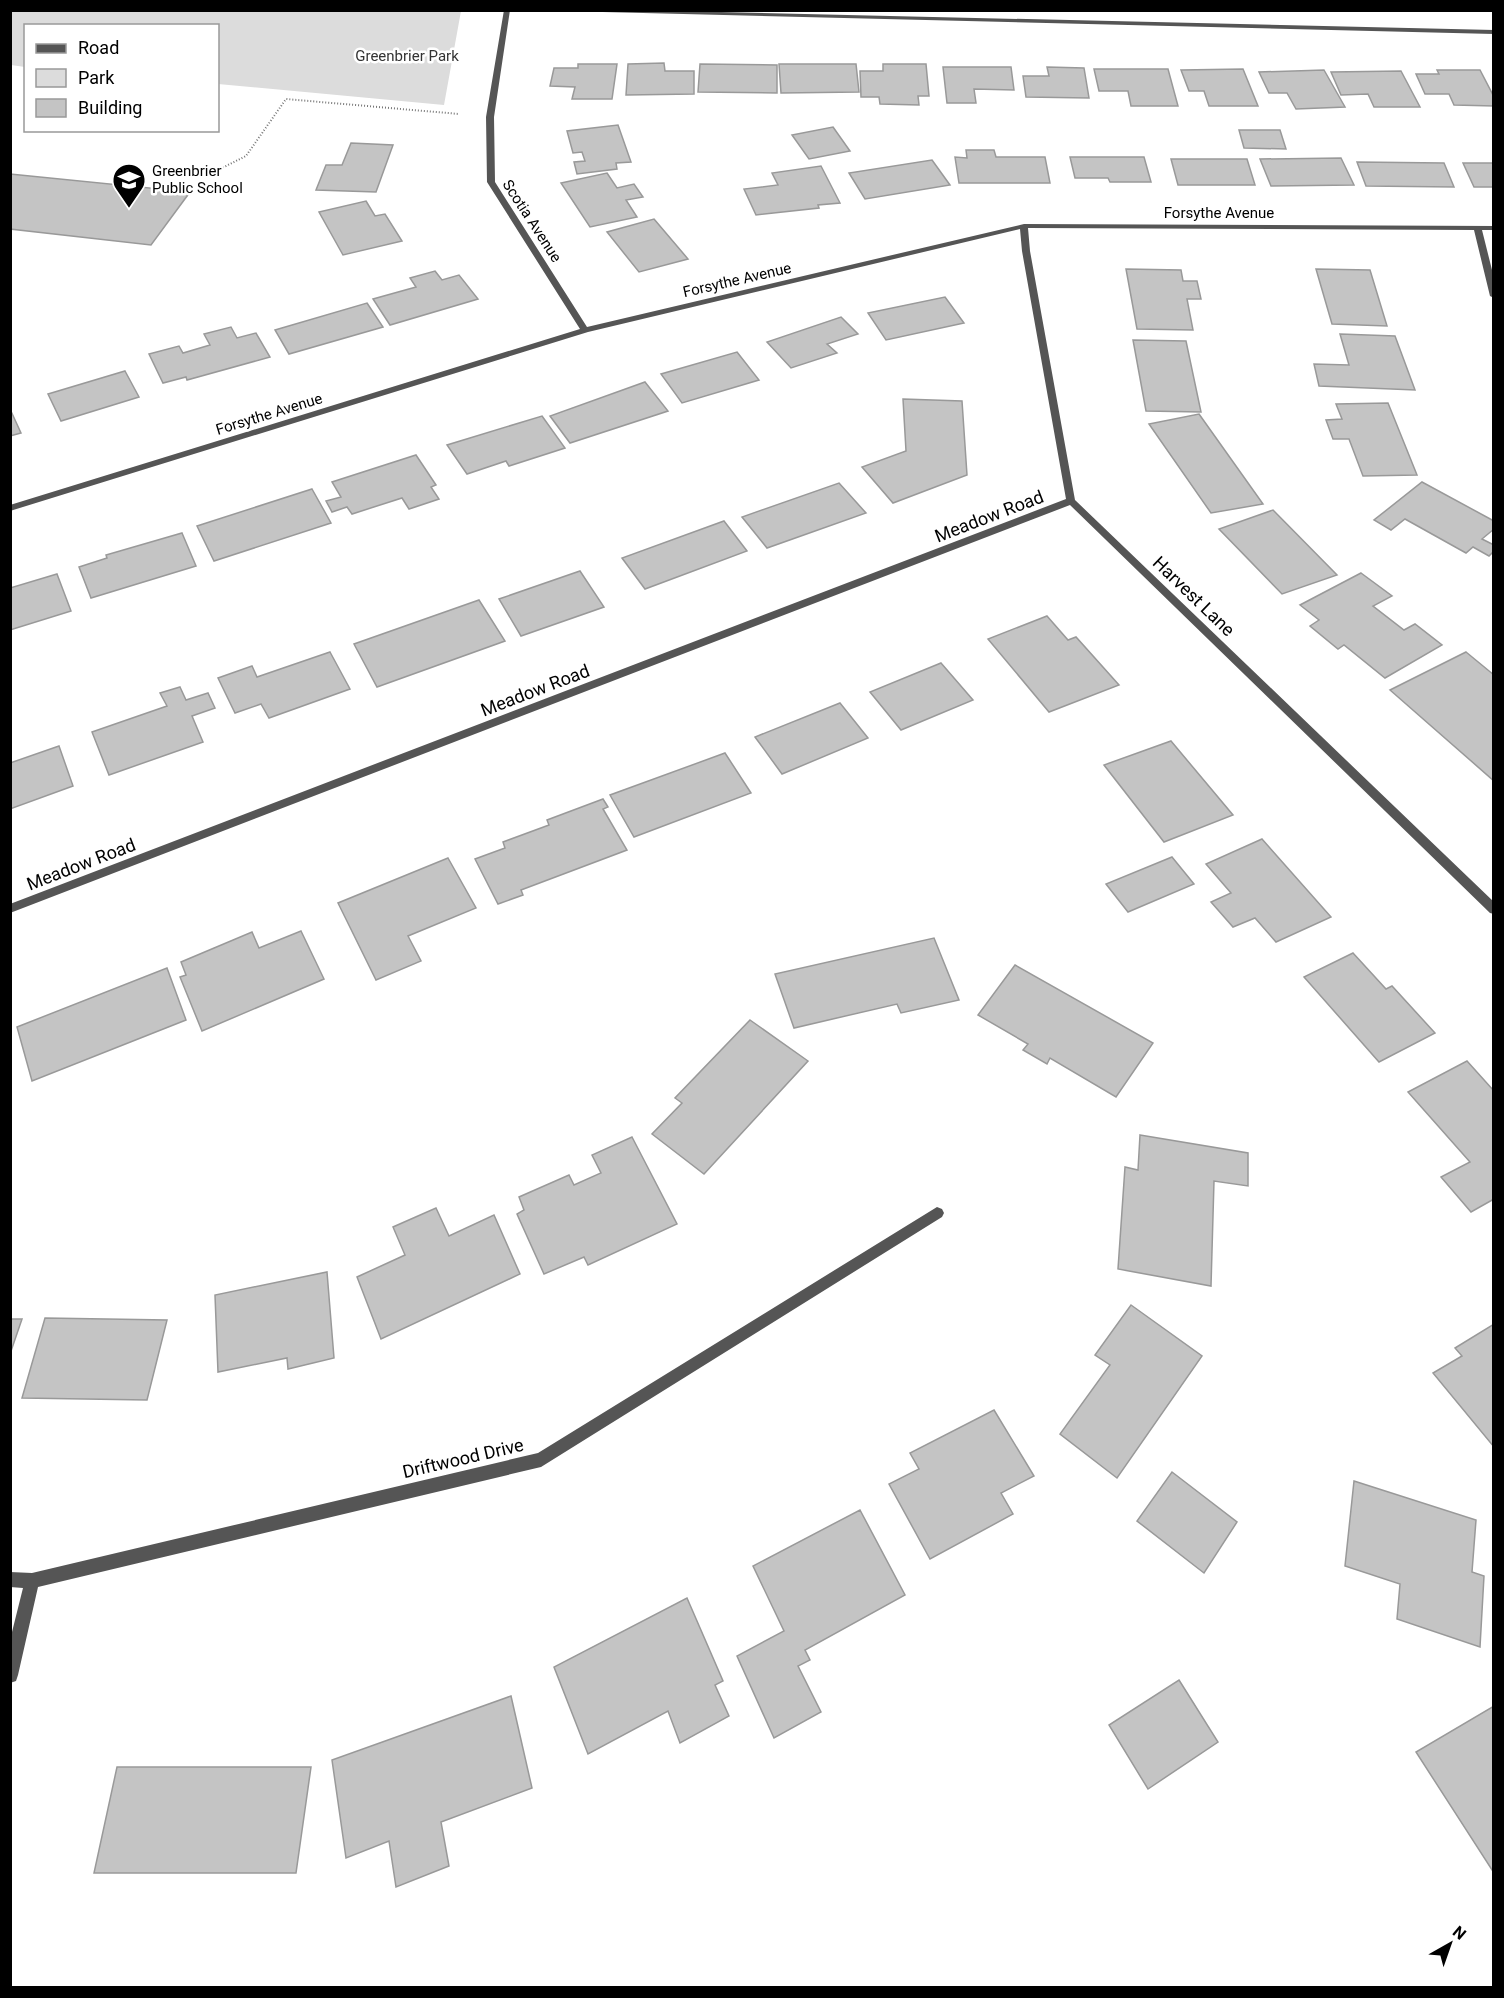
<svg xmlns="http://www.w3.org/2000/svg" width="1504" height="1998" font-family="Roboto,sans-serif">
  <style>
    .green { fill: #dcdcdc }
    .building { fill: #c4c4c4; stroke: #999; stroke-width: 1.5 }
    .lines { fill: none; stroke-linecap: round; stroke-linejoin: round }
    .path { stroke: #777; stroke-width: 2; stroke-dasharray: 1 2; stroke-linecap: butt }
    .minor { fill: #555; fill-rule: evenodd }
    .labels { text-anchor: middle; dominant-baseline: central; stroke-width: 5; stroke-linejoin: round; paint-order: stroke }
    .far-park-label { font-size: 15px; fill: #333; stroke: #fff }
    .far-poi-label { font-size: 15px; fill: #000; stroke: #fff; text-anchor: start }
    .far-street-label { font-size: 15px; fill: #000; stroke: #fff }
    .street-label { font-size: 18px; fill: #000; stroke: #fff }
  </style>
  <rect width="100%" height="100%" fill="#fff"/>
  <!-- green -->
  <polygon class="green" points="10,11 11,10 461,11 444,105 218,84 218,26 26,26 25,67 11,65"/>
  <!-- building -->
  <g class="building">
    <polygon points="664,63 665,71 694,71 694,94 626,95 628,64"/>
    <polygon points="578,64 617,64 612,99 572,99 575,87 550,86 554,68 578,68"/>
    <polygon points="700,64 777,65 777,93 698,92"/>
    <polygon points="779,64 856,64 859,92 781,93"/>
    <polygon points="883,64 926,64 929,96 918,96 919,105 880,104 879,97 861,97 860,71 883,71"/>
    <polygon points="943,67 1011,67 1014,90 974,89 976,103 947,103"/>
    <polygon points="1047,67 1084,68 1089,98 1026,97 1023,76 1049,76"/>
    <polygon points="1094,69 1168,69 1178,106 1131,106 1128,91 1099,91"/>
    <polygon points="1243,69 1258,106 1209,106 1204,91 1189,91 1181,70"/>
    <polygon points="1324,70 1345,107 1296,109 1287,93 1269,93 1259,72"/>
    <polygon points="1437,70 1480,70 1494,97 1494,106 1454,105 1449,94 1425,94 1416,74 1439,74"/>
    <polygon points="1401,71 1420,107 1374,107 1368,94 1341,95 1331,72"/>
    <polygon points="618,125 631,162 616,163 617,169 577,174 574,162 585,161 582,152 573,153 567,131"/>
    <polygon points="833,127 850,151 809,159 792,135"/>
    <polygon points="1239,130 1280,130 1286,149 1244,148"/>
    <polygon points="351,143 393,145 376,192 316,190 326,165 342,165"/>
    <polygon points="966,150 994,150 996,157 1045,157 1050,183 959,183 955,157 967,158"/>
    <polygon points="1070,157 1144,157 1151,182 1110,182 1108,178 1075,178"/>
    <polygon points="1341,158 1354,185 1271,186 1260,159"/>
    <polygon points="1171,159 1247,159 1255,185 1178,185"/>
    <polygon points="932,160 950,185 865,199 849,173"/>
    <polygon points="1357,162 1444,163 1454,187 1366,186"/>
    <polygon points="1463,163 1494,163 1494,187 1474,187"/>
    <polygon points="821,166 840,203 818,205 819,208 756,215 744,189 778,185 772,173"/>
    <polygon points="607,173 617,188 634,184 643,197 626,200 637,217 590,227 561,183"/>
    <polygon points="10,174 190,192 151,245 10,229"/>
    <polygon points="366,201 375,216 385,214 402,241 343,255 319,212"/>
    <polygon points="654,219 688,259 639,272 607,232"/>
    <polygon points="1126,269 1181,270 1183,281 1197,281 1201,299 1187,299 1193,330 1137,329"/>
    <polygon points="1316,269 1370,270 1387,326 1332,324"/>
    <polygon points="435,271 442,280 459,275 478,299 390,325 373,299 416,287 410,278"/>
    <polygon points="945,297 964,323 886,340 868,313"/>
    <polygon points="367,303 383,327 289,354 275,330"/>
    <polygon points="841,317 858,334 827,344 837,353 791,368 767,342"/>
    <polygon points="231,327 237,338 256,333 270,357 187,380 186,377 163,383 149,354 179,346 183,353 210,345 204,334"/>
    <polygon points="1340,334 1395,336 1415,390 1319,386 1314,364 1349,365"/>
    <polygon points="1133,340 1186,341 1201,412 1146,411"/>
    <polygon points="737,352 759,380 682,403 661,374"/>
    <polygon points="125,371 139,397 61,421 48,394"/>
    <polygon points="645,382 668,411 570,443 550,416"/>
    <polygon points="903,399 962,401 967,475 893,503 862,467 906,451"/>
    <polygon points="1388,403 1417,475 1363,476 1349,439 1333,439 1326,420 1342,419 1336,404"/>
    <polygon points="10,409 21,433 10,436"/>
    <polygon points="1199,414 1263,504 1211,513 1149,424"/>
    <polygon points="542,416 565,448 509,466 506,461 467,474 447,445"/>
    <polygon points="416,455 436,485 431,487 439,499 409,509 402,498 352,514 347,507 332,512 326,501 341,497 332,482"/>
    <polygon points="1422,482 1494,521 1494,529 1482,539 1494,545 1494,551 1489,556 1473,547 1466,553 1405,519 1391,530 1374,520"/>
    <polygon points="839,483 866,513 767,548 742,517"/>
    <polygon points="312,489 331,523 214,561 197,526"/>
    <polygon points="1273,510 1337,575 1282,594 1219,529"/>
    <polygon points="724,521 747,551 645,589 622,558"/>
    <polygon points="182,533 196,566 91,598 79,567 107,558 106,555"/>
    <polygon points="580,571 604,607 521,636 499,599"/>
    <polygon points="1361,573 1392,596 1373,606 1404,630 1415,624 1442,645 1385,678 1344,645 1338,649 1310,626 1319,620 1300,605"/>
    <polygon points="57,574 71,611 10,630 10,588"/>
    <polygon points="479,600 505,641 377,687 354,644"/>
    <polygon points="1047,616 1068,640 1076,637 1119,685 1049,712 988,639"/>
    <polygon points="330,652 350,689 269,718 261,704 235,713 218,678 252,666 257,677"/>
    <polygon points="1466,652 1494,675 1494,781 1390,690"/>
    <polygon points="941,663 973,700 901,730 870,692"/>
    <polygon points="180,687 186,700 208,693 215,708 192,716 203,742 109,775 92,732 167,706 160,693"/>
    <polygon points="840,703 868,738 782,774 755,737"/>
    <polygon points="1171,741 1233,815 1164,842 1104,765"/>
    <polygon points="59,746 73,786 10,809 10,763"/>
    <polygon points="725,753 751,793 634,837 610,795"/>
    <polygon points="603,799 608,807 603,809 627,850 521,890 523,895 498,904 475,859 505,848 503,842 549,825 547,820"/>
    <polygon points="1262,839 1331,917 1276,942 1255,918 1233,927 1211,902 1231,893 1206,864"/>
    <polygon points="1172,857 1194,884 1128,912 1106,884"/>
    <polygon points="448,858 476,908 408,936 421,961 376,980 338,903"/>
    <polygon points="301,931 324,979 202,1031 180,977 186,975 181,962 252,932 259,948"/>
    <polygon points="934,938 959,1000 901,1013 897,1004 794,1028 775,974"/>
    <polygon points="1353,953 1386,989 1392,986 1435,1033 1379,1062 1304,977"/>
    <polygon points="1015,965 1153,1043 1116,1097 1050,1058 1047,1064 1023,1050 1028,1044 978,1015"/>
    <polygon points="167,968 186,1020 32,1081 17,1027"/>
    <polygon points="750,1020 808,1061 704,1174 652,1134 682,1103 675,1098"/>
    <polygon points="1467,1061 1494,1091 1494,1199 1471,1212 1441,1177 1470,1162 1408,1092"/>
    <polygon points="1140,1135 1248,1153 1248,1186 1214,1181 1211,1286 1118,1269 1125,1167 1138,1170"/>
    <polygon points="632,1137 677,1224 588,1265 584,1257 544,1274 517,1214 524,1210 519,1197 569,1175 574,1185 601,1173 592,1155"/>
    <polygon points="436,1208 449,1236 494,1215 520,1274 381,1339 357,1277 405,1255 393,1227"/>
    <polygon points="327,1272 334,1358 288,1369 287,1358 218,1372 215,1295"/>
    <polygon points="1131,1305 1202,1356 1117,1478 1060,1434 1110,1365 1095,1355"/>
    <polygon points="45,1318 167,1320 147,1400 22,1398"/>
    <polygon points="10,1319 22,1319 10,1354"/>
    <polygon points="1494,1324 1494,1447 1433,1373 1462,1356 1455,1348"/>
    <polygon points="994,1410 1034,1476 1001,1493 1013,1514 930,1559 889,1484 919,1469 910,1453"/>
    <polygon points="1172,1472 1237,1522 1204,1573 1137,1521"/>
    <polygon points="1354,1481 1476,1520 1472,1572 1484,1576 1480,1647 1397,1619 1400,1584 1345,1566"/>
    <polygon points="860,1510 905,1595 805,1650 810,1660 798,1666 821,1712 774,1738 737,1656 784,1631 753,1566"/>
    <polygon points="687,1598 723,1681 715,1685 729,1716 680,1743 668,1711 588,1754 554,1667"/>
    <polygon points="1179,1680 1218,1742 1148,1789 1109,1725"/>
    <polygon points="511,1696 532,1788 441,1822 449,1866 396,1887 389,1841 346,1858 332,1760"/>
    <polygon points="1494,1706 1494,1873 1416,1752"/>
    <polygon points="117,1767 311,1767 296,1873 94,1873"/>
  </g>
  <g class="lines">
    <!-- path -->
    <polyline class="path" points="212,173 246,156 286,99 459,114"/>
    <!-- minor -->
    <g class="minor">
      <polygon points="504,10 510,10 494,117 495,182 587,327 1024,224 1494,226 1494,230 1482,230 1494,278 1494,298 1490,296 1474,230 1028,228 1030,251 1075,500 1494,902 1494,914 1490,913 1070,505 10,913 10,904 1066,499 1022,251 1020,229 588,332 10,511 10,505 580,329 487,182 486,117"/>
      <polygon points="522,10 636,10 1494,30 1494,34"/>
      <polygon points="937,1207 942,1209 944,1213 942,1217 541,1467 38,1587 18,1675 16,1681 10,1683 10,1640 23,1588 10,1587 10,1572 32,1573 538,1453"/>
    </g>
  </g>
  <!-- icons -->
  <defs>
    <g id="school-pin" transform="scale(1.725)"><path d="M0 17L-7.5 6A9.5 9.5 0 1 1 7.5 6Z" fill="#000" stroke="#fff"/><path d="M0-5L7-2L0 1L-7-2ZM-4 1L0 2.5L4 1V4Q0 6-4 4Z" fill="#fff"/></g>
  </defs>
  <g fill-rule="evenodd">
    <use href="#school-pin" x="129" y="180"/>
  </g>
  <g class="labels">
    <!-- far-park labels -->
    <g class="far-park-label">
      <text x="407" y="56">Greenbrier Park</text>
    </g>
    <!-- far-poi labels -->
    <g class="far-poi-label">
      <text x="152" y="171">Greenbrier<tspan x="152" dy="17">Public School</tspan></text>
    </g>
    <!-- far-street labels -->
    <g class="far-street-label">
      <text x="1219" y="213">Forsythe Avenue</text>
      <text transform="translate(532 221) rotate(57)">Scotia Avenue</text>
      <text transform="translate(737 280) rotate(-13)">Forsythe Avenue</text>
      <text transform="translate(269 414) rotate(-17)">Forsythe Avenue</text>
    </g>
    <!-- street labels -->
    <g class="street-label">
      <text transform="translate(989 516) rotate(-21)">Meadow Road</text>
      <text transform="translate(1194 596) rotate(44)">Harvest Lane</text>
      <text transform="translate(535 690) rotate(-21)">Meadow Road</text>
      <text transform="translate(81 864) rotate(-21)">Meadow Road</text>
      <text transform="translate(463 1458) rotate(-13)">Driftwood Drive</text>
    </g>
  </g>
  <!-- border -->
  <rect width="1504" height="1998" fill="none" stroke="#000000" stroke-width="24"/>
  <!-- legend -->
  <rect x="24" y="24" width="195" height="108" fill="#ffffff" stroke="#999999" stroke-width="1.5"/>
  <rect x="36" y="44" width="30" height="9" fill="#555555" stroke="#999999" stroke-width="1.5"/>
  <text x="78" y="54" font-size="18" fill="#000000">Road</text>
  <rect x="36" y="69" width="30" height="18" fill="#dcdcdc" stroke="#999999" stroke-width="1.5"/>
  <text x="78" y="84" font-size="18" fill="#000000">Park</text>
  <rect x="36" y="99" width="30" height="18" fill="#c4c4c4" stroke="#999999" stroke-width="1.5"/>
  <text x="78" y="114" font-size="18" fill="#000000">Building</text>
  <!-- north arrow -->
  <g transform="translate(1450 1944) rotate(40)" stroke="#ffffff" stroke-width="4.5" paint-order="stroke">
  <path d="M0-4.5L10 22L0 15L-10 22Z" fill="#000000"/>
  <text y="-9" font-size="16" font-weight="bold" text-anchor="middle" fill="#000000">N</text>
  </g>
</svg>
